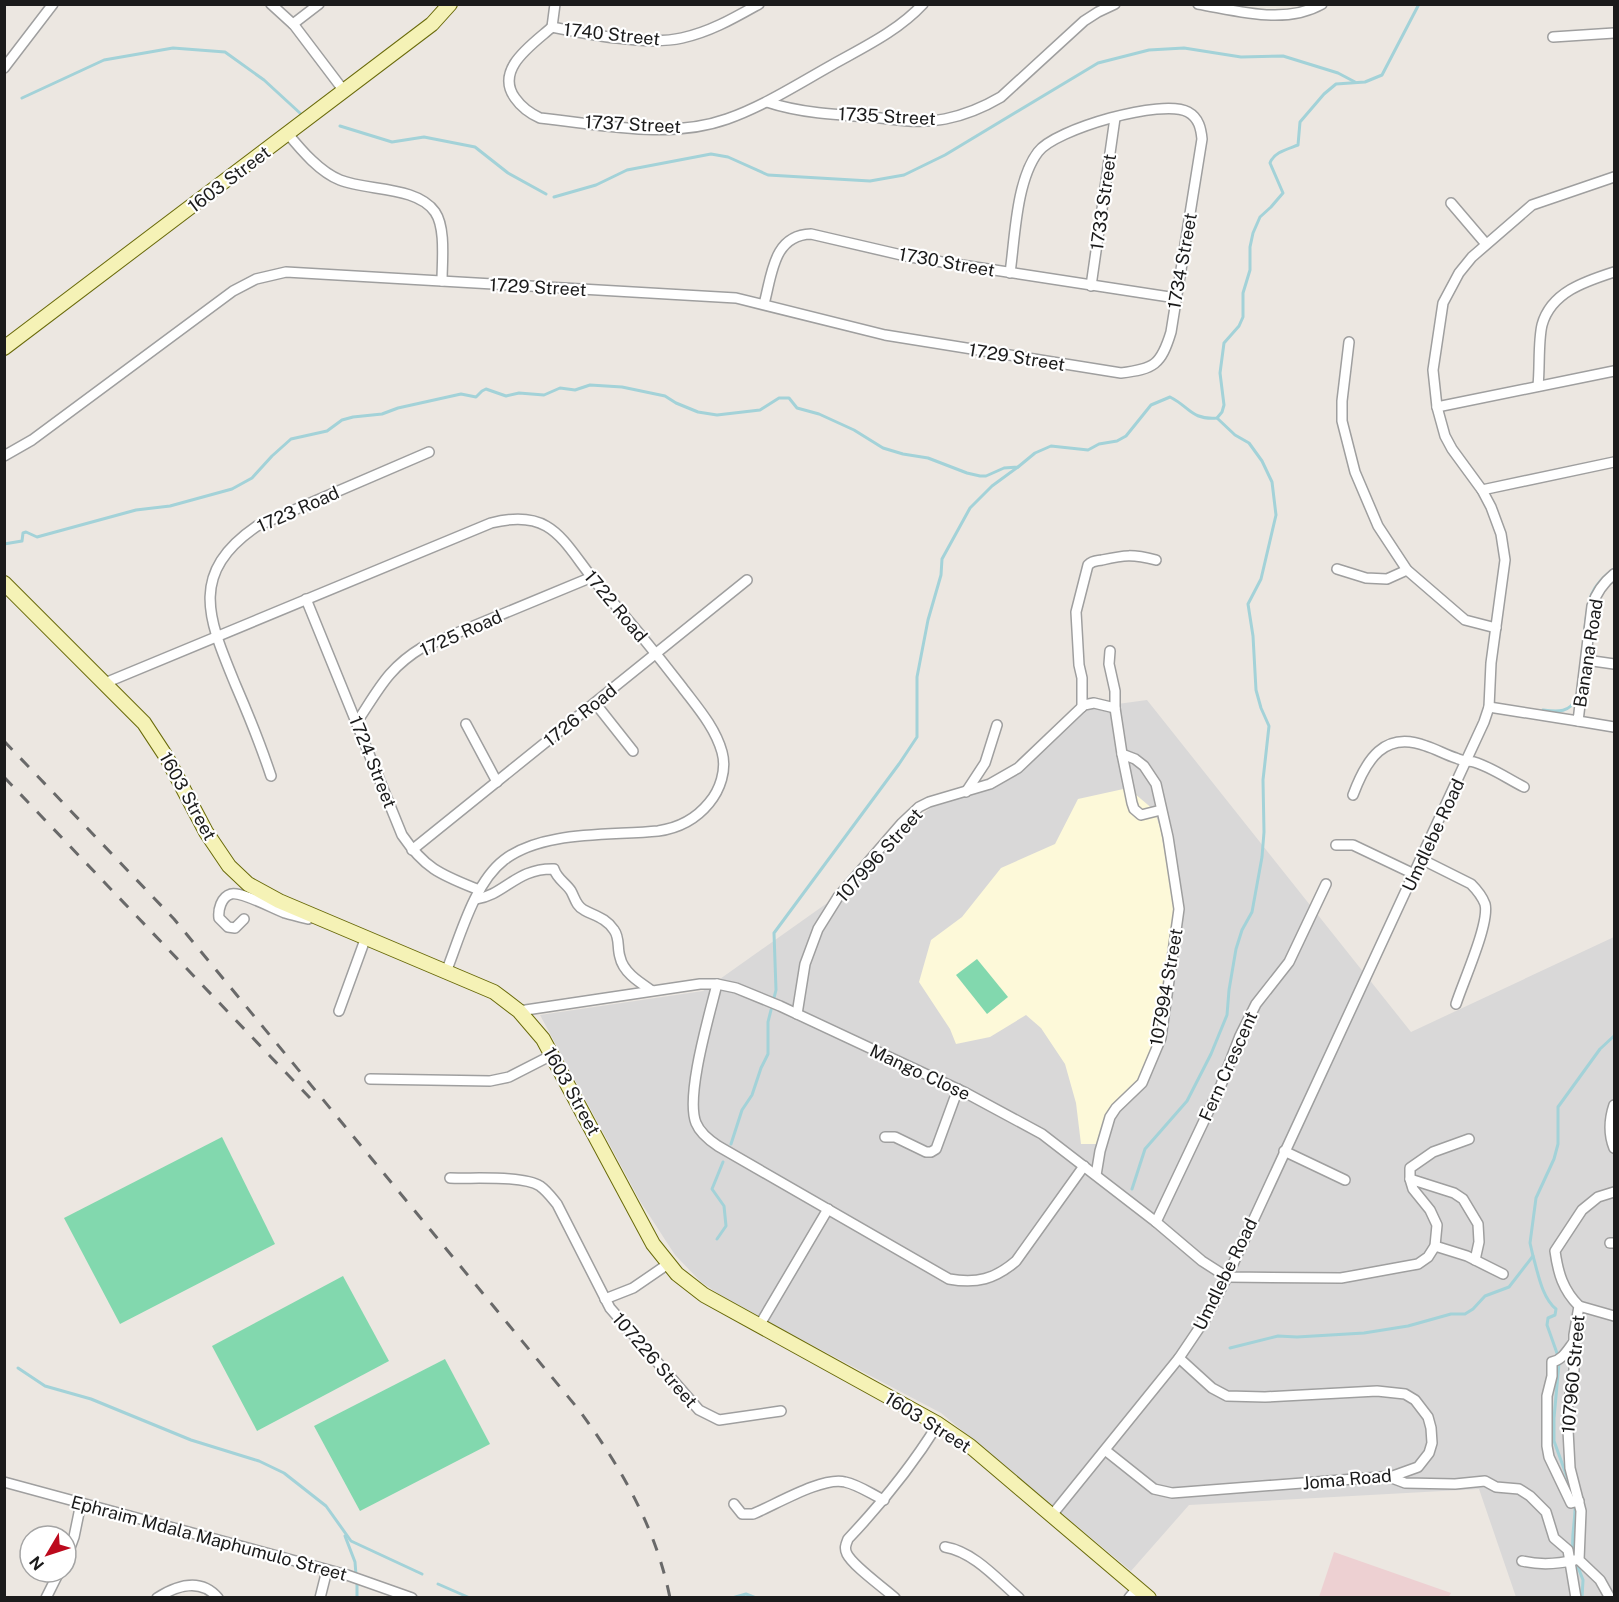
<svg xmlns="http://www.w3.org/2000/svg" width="1619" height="1602" font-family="'Public Sans',sans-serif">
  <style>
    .residential { fill: #d9d8d8 }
    .commercial { fill: #edd0d2 }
    .education { fill: #fdf9d9 }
    .pitch { fill: #82d8ae }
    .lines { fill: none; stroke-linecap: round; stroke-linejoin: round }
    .stream { stroke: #a3d2d8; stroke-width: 3 }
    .street-casing { stroke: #9f9f9f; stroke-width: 12 }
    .secondary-casing { stroke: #696a0a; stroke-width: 16 }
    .street { stroke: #fff; stroke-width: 9 }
    .secondary { stroke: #f5f2b6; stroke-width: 14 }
    .rail { stroke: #696969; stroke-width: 3; stroke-dasharray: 12 12; stroke-linecap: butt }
    .labels { text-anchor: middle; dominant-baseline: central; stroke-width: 4.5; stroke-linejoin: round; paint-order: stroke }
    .street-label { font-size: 18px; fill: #1b1b1b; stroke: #fff }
  </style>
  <rect width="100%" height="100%" fill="#ece7e1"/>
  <!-- residential -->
  <polygon class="residential" points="1147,700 1411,1032 1614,937 1614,1597 1516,1597 1479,1489 1189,1505 1131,1571 941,1413 732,1303 701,1282 675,1255 640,1201 540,1015 703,991 854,884 911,823 933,806 1011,779 1088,708"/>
  <!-- commercial -->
  <polygon class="commercial" points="1334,1552 1451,1593 1448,1598 1319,1597"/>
  <!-- education -->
  <polygon class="education" points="1128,788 1154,810 1160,827 1175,908 1160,1031 1144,1075 1110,1110 1100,1144 1081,1144 1076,1103 1065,1064 1041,1028 1026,1015 990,1037 956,1044 950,1029 919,982 931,940 962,917 1001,868 1055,844 1078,799"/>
  <!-- pitch -->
  <g class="pitch">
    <polygon points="977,959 1008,997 987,1014 956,975"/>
    <polygon points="222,1137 275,1244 120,1324 64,1218"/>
    <polygon points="343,1276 389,1361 257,1431 212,1346"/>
    <polygon points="445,1359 490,1444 360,1511 314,1426"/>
  </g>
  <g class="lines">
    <!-- stream -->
    <g class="stream">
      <polyline points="22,98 104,60 173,48 225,52 264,80 301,114"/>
      <polyline points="340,126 392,142 424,137 475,147 508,173 546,194"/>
      <polyline points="554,197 596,185 627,170 711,154 728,157 768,175 870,181 904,175 945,155 1098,63 1149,50 1184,48 1241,57 1283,56 1338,73 1355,82"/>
      <path d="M4,544L22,541L23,533L26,532L37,537L136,510L170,506L232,489L252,478L272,456L291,439L327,431L342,420L353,417L382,414L398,408L461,394L476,397L482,391L486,389L506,396L519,393L544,395L560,388L575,390L590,385L622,387L665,396L676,403L698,412L717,415L760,410L779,398H789L797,408L819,414L854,430L883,448L903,454L928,458L967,473L980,476H986L1004,468L1018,467L1035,453L1051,446L1088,450L1099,444L1117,441L1126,436L1151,405L1170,397C1190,407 1191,420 1217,418L1222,412L1224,405L1220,373L1224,343L1239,326L1243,317V293L1250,270V247L1253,233L1260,217L1271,207L1283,193L1270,163C1274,152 1288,149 1298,145L1300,122L1324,94L1336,84L1365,82L1382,75L1419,4"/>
      <path d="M1585,628C1588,600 1590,586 1614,569"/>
      <path d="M1543,710C1558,712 1570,713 1577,697"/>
      <polyline points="774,998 776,990 774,933 899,764 917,737 917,677 928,620 941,575 942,559 970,508 992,486 1018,467"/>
      <polyline points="731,1144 742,1110 752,1095 761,1068 768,1054 768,1022 771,1010"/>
      <polyline points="1132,1189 1145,1149 1187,1101 1211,1054 1227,1015 1229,990 1236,949 1242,930 1252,912 1262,857 1264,832 1263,780 1269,726 1261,708 1256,690 1253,636 1248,604 1261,579 1276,515 1272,482 1262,461 1249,443 1235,435 1217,418"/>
      <polyline points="717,1239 726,1226 724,1206 712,1189 723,1162"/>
      <path d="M1533,1256C1538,1273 1542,1298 1556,1309L1555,1315L1548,1318L1547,1325L1558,1356"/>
      <polyline points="1230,1348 1278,1336 1297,1337 1364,1333 1408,1326 1451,1314 1465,1314 1473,1309 1485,1296 1509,1287 1533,1256 1530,1243 1536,1198 1554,1159 1558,1144 1558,1107 1600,1049 1614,1036"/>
      <polyline points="1559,1363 1554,1418 1554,1441 1571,1488"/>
      <polyline points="18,1368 45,1386 91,1399 191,1440 259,1461 284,1473 326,1506 351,1541 422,1574"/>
      <polyline points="345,1536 355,1562 356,1575"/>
      <path d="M1574,1557C1570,1540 1575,1525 1575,1508"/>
      <polyline points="1578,1567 1583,1580 1582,1598"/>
      <polyline points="357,1582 357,1598"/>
      <polyline points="438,1584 470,1598"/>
      <polyline points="732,1598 746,1594 756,1598"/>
    </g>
    <!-- street casing -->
    <g class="street-casing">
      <g id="street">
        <polyline points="271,4 294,25 344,91"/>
        <path d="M1198,4C1239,11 1285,25 1322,4"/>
        <polyline points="293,24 319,4"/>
        <path d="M552,27C533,44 494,69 515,98C522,108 529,113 540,118C600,124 668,140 727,119C764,106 798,84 832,65C864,47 898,31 923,4"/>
        <path d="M552,27C587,34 647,46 682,38C710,32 734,18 759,4"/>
        <polyline points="552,27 555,4"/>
        <polyline points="1553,37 1614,33"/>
        <polyline points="4,68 53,4"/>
        <path d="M767,102C800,113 837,115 872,117C896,120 921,124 945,119C965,115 984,107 1001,97L1084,21L1098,12L1115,4"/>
        <path d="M288,134C302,151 320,172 340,180C367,191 417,186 435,212C446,228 442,262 442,281"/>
        <polyline points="1451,203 1486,244"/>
        <polyline points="1091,286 1115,118"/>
        <path d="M764,304C772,275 773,235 811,234L910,257L1176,298"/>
        <polyline points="1349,342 1342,401 1342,421 1355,472 1378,526 1407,570 1465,620 1496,628"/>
        <path d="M1538,386C1540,367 1538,342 1542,325C1551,292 1586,281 1614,272"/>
        <polyline points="1437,407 1614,371"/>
        <path d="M4,456L32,440L233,291L256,279L286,272L736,298L885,335L1121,373C1154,369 1161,365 1171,332L1202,139C1201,129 1199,118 1188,112C1163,98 1055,129 1038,152C1016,181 1015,238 1010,273"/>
        <polyline points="1482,490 1614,462"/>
        <polyline points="1337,569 1366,578 1387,579 1407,570"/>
        <path d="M306,599L402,835C426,870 442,875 479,890"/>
        <polyline points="1110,651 1109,664 1115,691 1115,708 1122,754 1132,803 1134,809 1141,815 1161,810"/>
        <polyline points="1586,660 1614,664"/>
        <path d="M105,683L491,523C554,507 563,543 598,585C627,618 655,652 682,687C697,707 715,727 722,752C727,770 720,790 709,803C696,819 679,828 658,831C611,836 543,830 504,860C474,883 460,937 446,972"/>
        <polyline points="595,703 633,751"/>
        <path d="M1082,707V678L1079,665L1076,612L1088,565C1093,560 1096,561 1102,560C1125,555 1132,554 1156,560"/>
        <path d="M1489,707L1578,721L1592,606C1596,593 1603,583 1614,574"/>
        <polyline points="1578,721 1614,727"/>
        <path d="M357,722C379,689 388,668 423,647L592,577"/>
        <polyline points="466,724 497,782"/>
        <path d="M271,776C261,746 249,716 236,686C209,620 187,574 257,526L429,452"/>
        <polyline points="966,792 985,763 997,725"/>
        <path d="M1353,795C1366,760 1384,730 1426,746C1436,749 1446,755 1456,758C1462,761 1468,761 1474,762C1491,767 1508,779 1524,787"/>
        <polyline points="1336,845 1353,845 1414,874"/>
        <polyline points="412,850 747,580"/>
        <path d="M1421,859L1471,884C1477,890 1482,896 1485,904C1490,923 1463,982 1456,1004"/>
        <path d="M476,899C505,895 516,868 554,869C557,879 566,883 571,891C575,898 576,906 584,910C595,916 606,918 614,930C620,938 617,948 620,957C623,972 639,982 651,990"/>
        <path d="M244,919L235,928L228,927L219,918C218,910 221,897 231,894C241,891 274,909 285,913C292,915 300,917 308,919"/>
        <path d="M717,984C710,1013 685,1096 696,1123C700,1133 709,1140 718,1146L949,1279C977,1284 995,1279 1016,1261L1084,1166"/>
        <polyline points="339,1011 366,937"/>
        <polyline points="519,1011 700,984 717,984 736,988 780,1006 966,1093 1042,1134 1156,1222 1202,1261 1227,1277 1341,1278 1418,1264 1428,1257 1435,1246 1437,1225 1430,1210 1413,1189 1410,1179 1410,1168 1433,1152 1469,1139"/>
        <polyline points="797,1014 805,964 818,929 838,897 902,823 919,807 929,802 990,784 1018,768 1084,705 1094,703 1115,708"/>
        <polyline points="370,1079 490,1081 509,1077 552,1055"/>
        <path d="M1614,1105C1609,1120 1608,1133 1614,1148"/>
        <polyline points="885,1137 895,1137 926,1152 931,1152 936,1149 958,1089"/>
        <polyline points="1284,1151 1345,1180"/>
        <polyline points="1096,1175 1100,1151 1110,1117 1116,1108 1142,1083 1161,1038 1179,909 1168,837 1156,784 1144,766 1135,759 1122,754"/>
        <path d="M450,1178C472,1179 523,1175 540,1186C547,1191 552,1198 557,1204L610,1308L699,1410L719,1420L781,1411"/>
        <polyline points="1410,1179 1454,1193 1463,1199 1478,1224 1479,1242 1475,1260"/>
        <polyline points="1156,1222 1221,1085 1240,1036 1256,1004 1289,962 1326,884"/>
        <polyline points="1610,1243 1614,1243"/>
        <polyline points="1435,1246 1467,1256 1503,1274"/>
        <polyline points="605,1299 633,1288 668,1264"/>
        <polyline points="1579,1306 1614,1316"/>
        <polyline points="759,1326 828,1209"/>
        <path d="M1573,1343C1567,1351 1562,1360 1552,1362V1376L1547,1396V1446L1549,1457L1571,1503L1579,1501"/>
        <polyline points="1105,1450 1154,1489 1172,1493 1393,1476 1418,1467 1429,1453 1432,1443 1431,1428 1428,1417 1415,1400 1405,1394 1377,1391 1265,1397 1227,1396 1212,1388 1179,1358"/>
        <polyline points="1389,1477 1405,1483 1455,1484 1485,1481 1496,1487 1519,1489 1530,1496 1546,1512 1554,1538 1568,1550 1576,1598"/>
        <polyline points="4,1482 347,1575 412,1598"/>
        <path d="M734,1504L742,1514H753C775,1505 823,1476 845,1482C859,1485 871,1494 884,1500"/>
        <polyline points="1052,1515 1179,1358 1206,1318 1227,1277 1484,722 1489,707 1491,663 1505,560 1501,534 1491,507 1482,490 1452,449 1445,436 1437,407 1433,370 1443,303 1459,273 1472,257 1532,205 1614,177"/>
        <path d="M945,1547C974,1552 997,1579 1019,1598"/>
        <polyline points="66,1559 74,1537 81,1503"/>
        <path d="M1522,1561C1539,1565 1558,1564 1575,1560"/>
        <polyline points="46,1598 59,1572"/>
        <path d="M157,1598C176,1586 200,1577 218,1598"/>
        <polyline points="320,1598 327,1570"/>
        <path d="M895,1598C884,1588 853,1566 847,1554C844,1548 846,1544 848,1539C882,1503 912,1466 938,1424"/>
        <polyline points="1129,1598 1137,1588"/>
        <path d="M1610,1598L1600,1580L1579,1560L1581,1511L1570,1468L1567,1411L1574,1370V1335L1579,1306C1563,1290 1558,1273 1555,1251L1582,1210L1598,1197L1614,1192"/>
      </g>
    </g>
    <!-- secondary casing -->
    <g class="secondary-casing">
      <g id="secondary">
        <polyline points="4,348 432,24 450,4"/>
        <polyline points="4,583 144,723 167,758 206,832 229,866 248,884 279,901 494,992 519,1011 543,1039 653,1244 677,1274 704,1295 938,1424 970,1446 1149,1598"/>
      </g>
    </g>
    <!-- street -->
    <use href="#street" class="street"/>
    <!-- secondary -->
    <use href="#secondary" class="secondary"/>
    <!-- rail -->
    <g class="rail">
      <path d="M4,741L174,919L579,1410C621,1467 656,1528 670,1598"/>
      <polyline points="4,777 310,1098"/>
    </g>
  </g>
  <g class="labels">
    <!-- street labels -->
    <g class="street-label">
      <text transform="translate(612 34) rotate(6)">1740 Street</text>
      <text transform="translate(887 116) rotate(3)">1735 Street</text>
      <text transform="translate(633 124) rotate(3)">1737 Street</text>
      <text transform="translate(229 179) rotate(-37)">1603 Street</text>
      <text transform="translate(1103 202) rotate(-82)">1733 Street</text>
      <text transform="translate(1182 261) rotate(-80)">1734 Street</text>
      <text transform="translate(947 262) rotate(10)">1730 Street</text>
      <text transform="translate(538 287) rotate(3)">1729 Street</text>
      <text transform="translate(1017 357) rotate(9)">1729 Street</text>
      <text transform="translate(298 509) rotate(-24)">1723 Road</text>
      <text transform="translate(616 606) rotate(50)">1722 Road</text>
      <text transform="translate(461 633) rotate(-24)">1725 Road</text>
      <text transform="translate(1588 653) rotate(-81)">Banana Road</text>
      <text transform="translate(580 715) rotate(-39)">1726 Road</text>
      <text transform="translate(373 762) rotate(68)">1724 Street</text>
      <text transform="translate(188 796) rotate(61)">1603 Street</text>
      <text transform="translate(1433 835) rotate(-65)">Umdlebe Road</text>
      <text transform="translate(879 855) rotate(-48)">107996 Street</text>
      <text transform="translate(1166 987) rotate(-80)">107994 Street</text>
      <text transform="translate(1228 1066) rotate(-66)">Fern Crescent</text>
      <text transform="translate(920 1072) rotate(25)">Mango Close</text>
      <text transform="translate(572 1091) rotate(61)">1603 Street</text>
      <text transform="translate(1225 1274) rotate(-64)">Umdlebe Road</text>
      <text transform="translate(655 1360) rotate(49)">107226 Street</text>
      <text transform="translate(1573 1374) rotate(-85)">107960 Street</text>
      <text transform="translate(928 1422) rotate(32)">1603 Street</text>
      <text transform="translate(1347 1479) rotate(-5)">Joma Road</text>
      <text transform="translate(209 1538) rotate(15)">Ephraim Mdala Maphumulo Street</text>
    </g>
  </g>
  <!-- border -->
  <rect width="1619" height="1602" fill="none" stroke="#1b1b1b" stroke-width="12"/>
  <!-- north arrow -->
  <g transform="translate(48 1554) rotate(231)"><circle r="28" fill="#ffffff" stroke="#a4a4a4" stroke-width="1.5"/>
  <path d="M0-4.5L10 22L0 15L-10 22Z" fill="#bc0a1d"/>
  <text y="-9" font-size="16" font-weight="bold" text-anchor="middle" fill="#1b1b1b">N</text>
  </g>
</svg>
